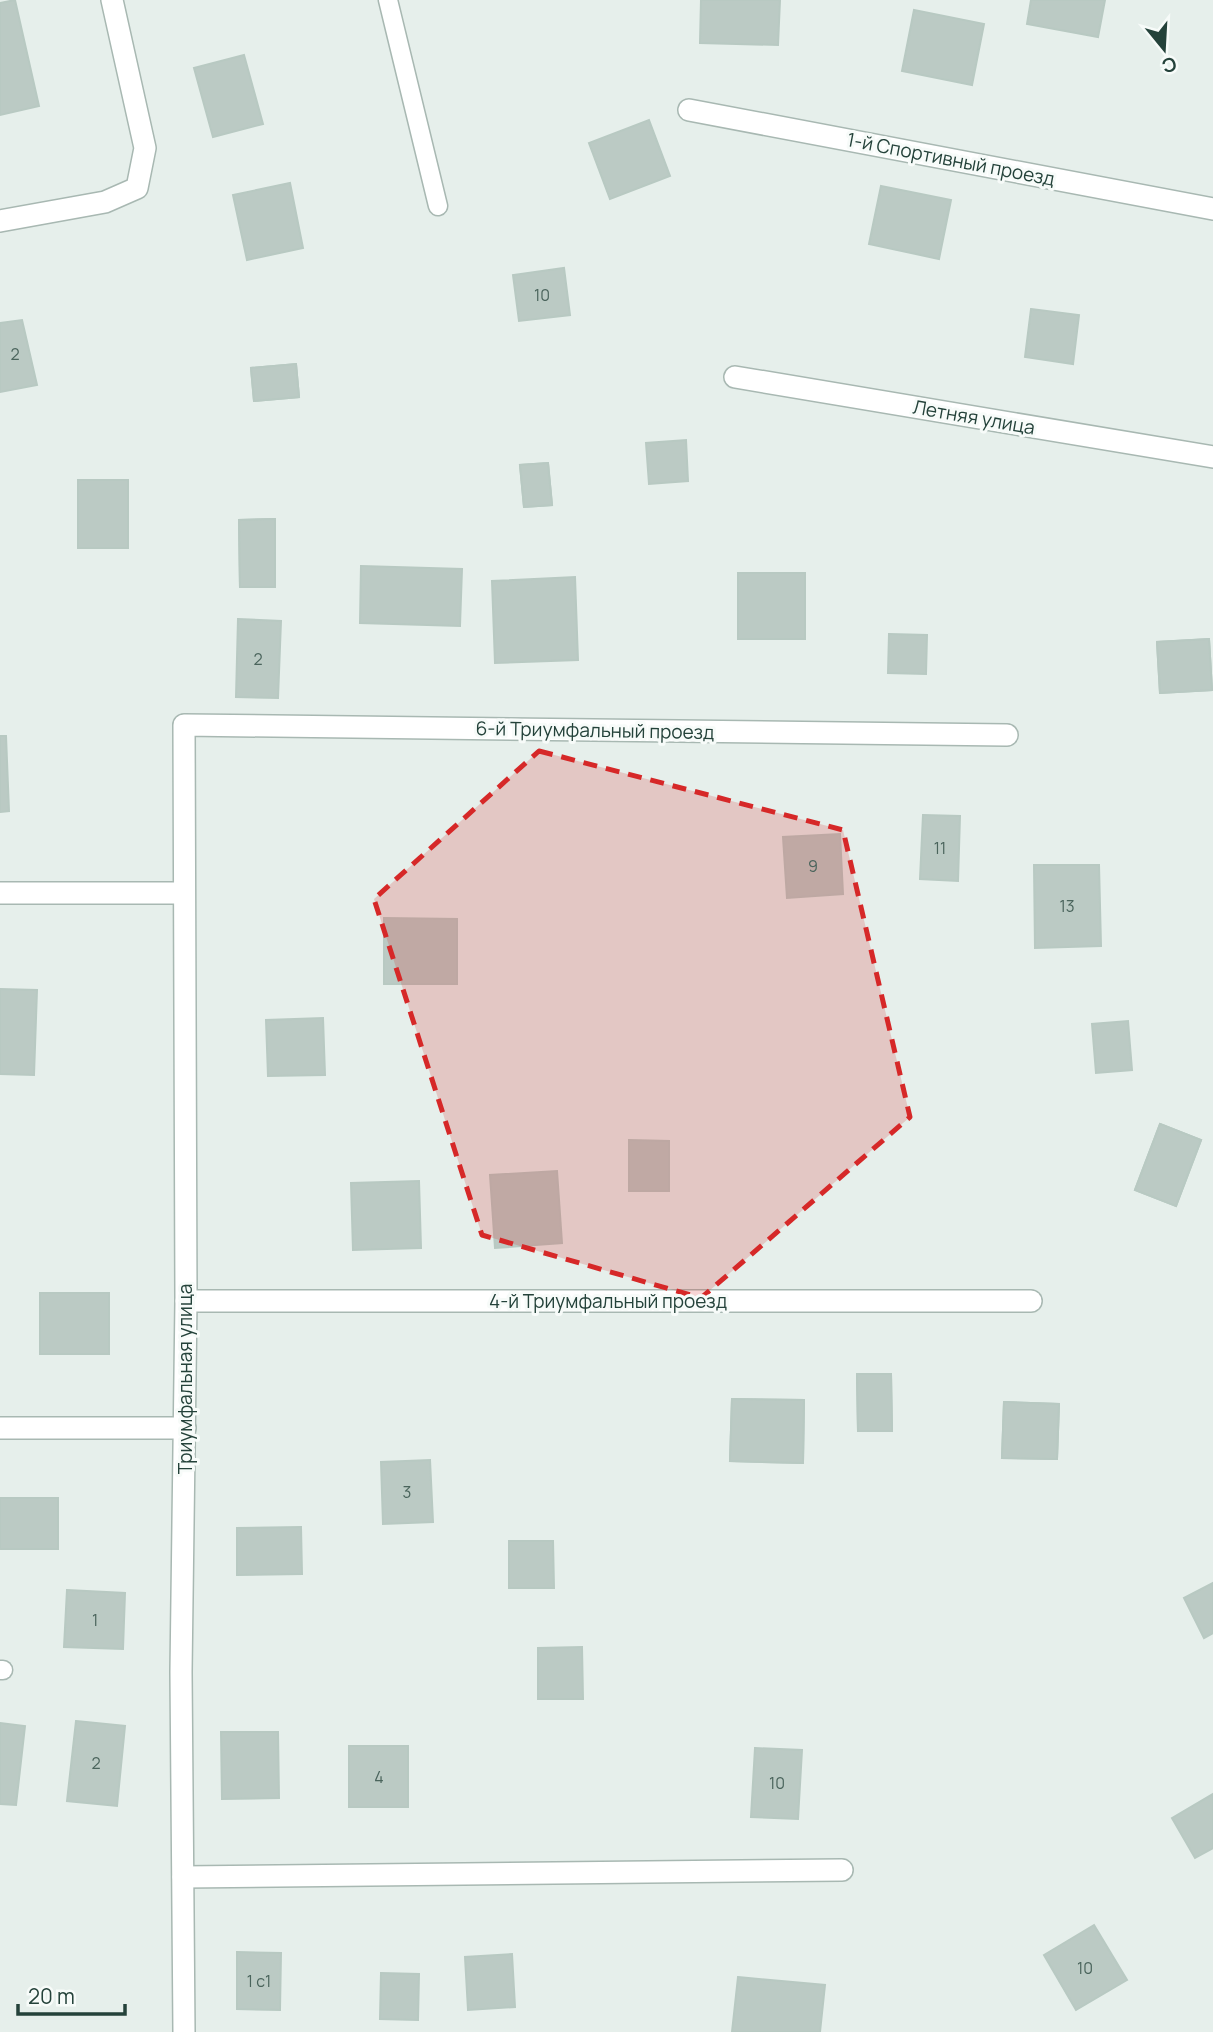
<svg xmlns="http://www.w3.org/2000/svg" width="1213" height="2032" font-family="Manrope,sans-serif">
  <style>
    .building { fill: #bbcac4; stroke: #b8c9c2; stroke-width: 2 }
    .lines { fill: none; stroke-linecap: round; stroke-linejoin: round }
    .service-casing { stroke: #a8b8b2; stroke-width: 21 }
    .minor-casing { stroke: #a8b8b2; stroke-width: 24 }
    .service { stroke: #fff; stroke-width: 18 }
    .minor { stroke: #fff; stroke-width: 21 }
    .marked { fill: #d62828; fill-opacity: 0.2; stroke: #d62828; stroke-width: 5; stroke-dasharray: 14 9; stroke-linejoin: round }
    .labels { text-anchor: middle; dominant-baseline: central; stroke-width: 6; stroke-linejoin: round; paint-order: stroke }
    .number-label { font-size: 16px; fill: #4a645c }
    .street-label { font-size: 19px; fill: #24423a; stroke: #f7fbf9 }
  </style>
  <rect width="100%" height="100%" fill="#e6efeb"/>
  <!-- building -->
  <g class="building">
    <polygon points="15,0 39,106 0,115 0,3"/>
    <polygon points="701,0 780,0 778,45 700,43"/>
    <polygon points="1031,0 1105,0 1098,37 1027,24"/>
    <polygon points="914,10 984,24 972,85 902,71"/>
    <polygon points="244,55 263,124 213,137 194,68"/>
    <polygon points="649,120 670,176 610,199 589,143"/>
    <polygon points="290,183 303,248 247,260 233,195"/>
    <polygon points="881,186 951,200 939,259 869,244"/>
    <polygon points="564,268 570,315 519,321 513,275"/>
    <polygon points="1031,309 1079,315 1073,364 1025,357"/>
    <polygon points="22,320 37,385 0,392 0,323"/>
    <polygon points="296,364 299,397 254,401 251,368"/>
    <polygon points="296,364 299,397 254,401 251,368"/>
    <polygon points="686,440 688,481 649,484 646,443"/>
    <polygon points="548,463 552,505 524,507 520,465"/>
    <polygon points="548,463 552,505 524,507 520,465"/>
    <rect x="78" y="480" width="50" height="68"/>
    <rect x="78" y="480" width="50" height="68"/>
    <polygon points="275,519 275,587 240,587 239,520"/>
    <polygon points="275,519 275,587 240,587 239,520"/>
    <polygon points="361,566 462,569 460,626 360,623"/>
    <rect x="738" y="573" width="67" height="66"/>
    <rect x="738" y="573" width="67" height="66"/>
    <polygon points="575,577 578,660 495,663 492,581"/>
    <polygon points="238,619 281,621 278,698 236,697"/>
    <polygon points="889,634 927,635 926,674 888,673"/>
    <polygon points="1209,639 1212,690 1160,693 1157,642"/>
    <polygon points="1209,639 1212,690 1160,693 1157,642"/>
    <polygon points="0,736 6,736 9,811 0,812"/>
    <polygon points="923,815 960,816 958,881 920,879"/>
    <polygon points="840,834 843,894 787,898 783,837"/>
    <polygon points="1034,865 1099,865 1101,946 1035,948"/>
    <polygon points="384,918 457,919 457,984 384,984"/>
    <polygon points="0,989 37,990 34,1075 0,1074"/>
    <polygon points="323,1018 325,1075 268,1076 266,1020"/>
    <polygon points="1128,1021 1132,1070 1096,1073 1092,1024"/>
    <polygon points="1160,1124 1201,1140 1176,1206 1135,1190"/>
    <polygon points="1160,1124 1201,1140 1176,1206 1135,1190"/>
    <polygon points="629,1140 669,1141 669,1191 629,1191"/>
    <polygon points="557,1171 562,1243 495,1248 490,1175"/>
    <polygon points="419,1181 421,1248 353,1250 351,1183"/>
    <rect x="40" y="1293" width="69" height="61"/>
    <polygon points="857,1374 891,1374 892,1431 858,1431"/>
    <polygon points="857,1374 891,1374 892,1431 858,1431"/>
    <polygon points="732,1399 804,1400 803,1463 730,1461"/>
    <polygon points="732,1399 804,1400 803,1463 730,1461"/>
    <polygon points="1004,1402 1059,1404 1057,1459 1002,1458"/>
    <polygon points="1004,1402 1059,1404 1057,1459 1002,1458"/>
    <polygon points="430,1460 433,1522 383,1524 381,1462"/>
    <rect x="0" y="1498" width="58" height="51"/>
    <polygon points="301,1527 302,1574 237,1575 237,1528"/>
    <polygon points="509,1541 553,1541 554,1588 509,1588"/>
    <polygon points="1213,1583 1213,1633 1204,1638 1184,1598"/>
    <polygon points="67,1590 125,1593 123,1649 64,1647"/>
    <polygon points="582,1647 583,1699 538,1699 538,1648"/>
    <polygon points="76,1721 125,1726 117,1806 67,1801"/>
    <polygon points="0,1723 25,1726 16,1805 0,1804"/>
    <polygon points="221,1732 278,1732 279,1798 222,1799"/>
    <rect x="349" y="1746" width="59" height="61"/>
    <polygon points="755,1748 802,1750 798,1819 751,1817"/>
    <polygon points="1213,1794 1213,1848 1195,1858 1172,1818"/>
    <polygon points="1094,1925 1127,1980 1076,2010 1044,1955"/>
    <polygon points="237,1952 281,1953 280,2010 237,2009"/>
    <polygon points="512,1954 515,2007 468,2010 465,1957"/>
    <polygon points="381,1973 419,1974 418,2020 380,2019"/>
    <polygon points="738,1977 825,1985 820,2032 732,2032"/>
  </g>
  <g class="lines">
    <!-- service casing -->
    <g class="service-casing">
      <g id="service">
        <polyline points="388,0 438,206"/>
        <polyline points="0,1670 3,1670"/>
      </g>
    </g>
    <!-- minor casing -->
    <g class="minor-casing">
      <g id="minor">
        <polyline points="689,110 1213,209"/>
        <polyline points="0,221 105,202 137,188 145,148 112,0"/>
        <polyline points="735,377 1213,457"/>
        <polyline points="0,893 183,893"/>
        <polyline points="186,1301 1031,1301"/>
        <polyline points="0,1428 185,1428"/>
        <polyline points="183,1877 842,1870"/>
        <polyline points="184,2032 181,1672 186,1301 184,725 1007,735"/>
      </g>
    </g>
    <!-- service -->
    <use href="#service" class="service"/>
    <!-- minor -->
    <use href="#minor" class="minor"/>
  </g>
  <!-- marked area -->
  <path class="marked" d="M539,751L843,830L910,1117L701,1298L482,1235L374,899Z"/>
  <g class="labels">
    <!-- number labels -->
    <g class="number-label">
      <text x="542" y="295">10</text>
      <text x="15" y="354">2</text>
      <text x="258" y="659">2</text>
      <text x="940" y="848">11</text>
      <text x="813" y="866">9</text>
      <text x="1067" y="906">13</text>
      <text x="407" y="1492">3</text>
      <text x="95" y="1620">1</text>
      <text x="96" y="1763">2</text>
      <text x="379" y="1777">4</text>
      <text x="777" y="1783">10</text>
      <text x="1085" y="1968">10</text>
      <text x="259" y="1981">1 с1</text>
    </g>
    <!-- street labels -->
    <g class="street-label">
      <text transform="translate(951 159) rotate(11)">1-й Спортивный проезд</text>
      <text transform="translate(974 417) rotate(10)">Летняя улица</text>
      <text transform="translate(595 730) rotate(1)">6-й Триумфальный проезд</text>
      <text x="608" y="1301">4-й Триумфальный проезд</text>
      <text transform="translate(185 1379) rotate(-90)">Триумфальная улица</text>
    </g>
  </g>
  <!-- north arrow -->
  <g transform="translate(1164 49) rotate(162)" stroke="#f7fbf9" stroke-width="5" paint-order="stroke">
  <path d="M0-5L12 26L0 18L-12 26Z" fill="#24423a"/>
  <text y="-10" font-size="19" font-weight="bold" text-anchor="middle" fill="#24423a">С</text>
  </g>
  <!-- scale -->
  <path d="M18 2004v10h107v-10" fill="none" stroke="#24423a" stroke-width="3.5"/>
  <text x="28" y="2004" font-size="21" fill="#24423a" stroke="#f7fbf9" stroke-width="5" paint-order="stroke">20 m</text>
</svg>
